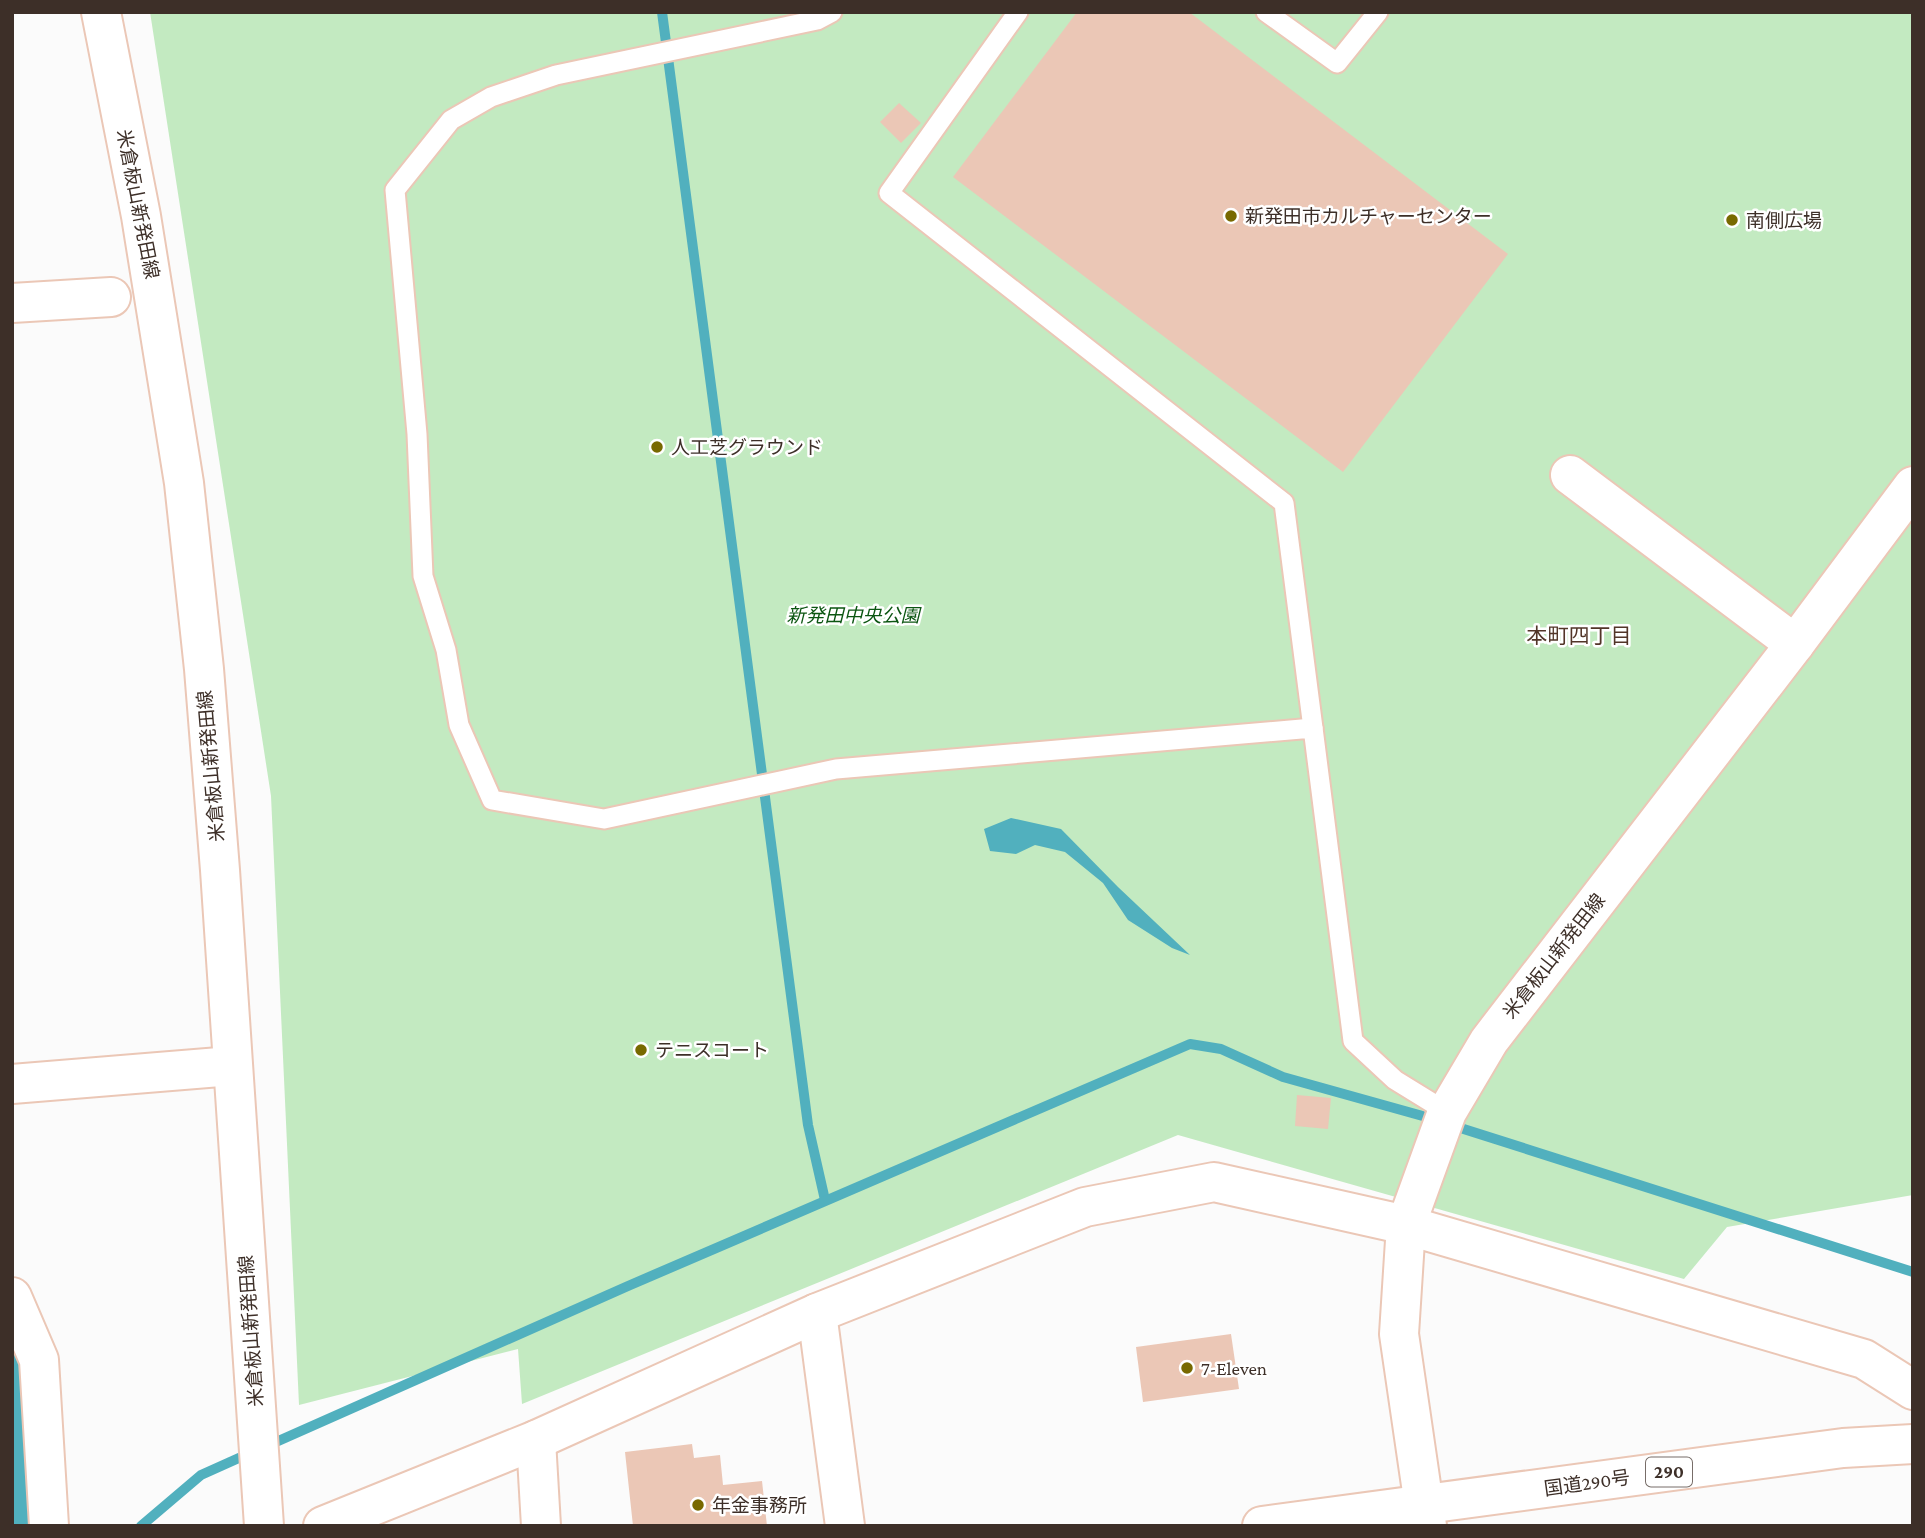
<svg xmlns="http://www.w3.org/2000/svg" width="1925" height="1538" font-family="'Crimson Pro','Noto Sans JP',serif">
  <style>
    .green { fill: #c3eac1 }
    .water { fill: #51b0be }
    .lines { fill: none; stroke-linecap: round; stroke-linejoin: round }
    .stream { stroke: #51b0be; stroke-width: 10 }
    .river { stroke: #51b0be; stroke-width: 60 }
    .building { fill: #ebc7b6 }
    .lane-casing { stroke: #ebc7b6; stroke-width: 23 }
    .street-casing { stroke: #ebc7b6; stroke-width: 42 }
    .secondary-casing { stroke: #ebc7b6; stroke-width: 42 }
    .highway-casing { stroke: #ebc7b6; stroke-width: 42 }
    .lane { stroke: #fff; stroke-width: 19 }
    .street { stroke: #fff; stroke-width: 38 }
    .secondary { stroke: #fff; stroke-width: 38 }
    .highway { stroke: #fff; stroke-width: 38 }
    .poi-dot { fill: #786900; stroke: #fff; stroke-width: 2.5 }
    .labels { text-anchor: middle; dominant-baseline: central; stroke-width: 5; stroke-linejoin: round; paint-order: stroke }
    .shield { fill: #fff; stroke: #776d68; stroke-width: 2 }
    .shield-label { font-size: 18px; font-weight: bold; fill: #3d2f28 }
    .street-label { font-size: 19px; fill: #3d2f28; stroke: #fff }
    .poi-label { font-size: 19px; fill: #3d2f28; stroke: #fff; text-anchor: start }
    .park-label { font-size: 19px; font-style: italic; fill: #0c5612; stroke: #fff }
    .neighbourhood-label { font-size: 21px; fill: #523528; stroke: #fff }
  </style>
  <rect width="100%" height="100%" fill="#fbfbfb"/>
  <!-- green -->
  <polygon class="green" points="150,12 1913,12 1913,1195 1727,1227 1684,1279 1178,1135 522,1404 518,1349 299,1405 271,796"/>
  <!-- water -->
  <polygon class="water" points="1011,818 1061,829 1118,887 1190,955 1172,948 1128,920 1103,883 1065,852 1035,845 1016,854 990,851 984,829"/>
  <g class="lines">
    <!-- stream -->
    <g class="stream">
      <polyline points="662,12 808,1125 825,1200"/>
      <polyline points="1451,1125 1913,1272"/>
      <polyline points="267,1446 628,1286 1190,1044 1221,1049 1283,1077 1437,1120"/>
      <polyline points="141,1526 201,1475 250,1453"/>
    </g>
    <!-- river -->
    <polyline class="river" points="12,1353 30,1526"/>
  </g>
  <!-- building -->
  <g class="building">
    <polygon points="1077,12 1189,12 1508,254 1343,472 953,177"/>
    <polygon points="899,103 921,123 901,143 880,122"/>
    <polygon points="1297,1095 1331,1098 1328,1129 1295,1126"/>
    <polygon points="1231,1334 1239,1389 1143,1402 1136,1347"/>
    <polygon points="692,1444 694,1458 720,1455 723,1485 762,1481 767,1526 633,1526 625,1452"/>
  </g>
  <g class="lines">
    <!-- lane casing -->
    <g class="lane-casing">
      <g id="lane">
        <polyline points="832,12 817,20 556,75 491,97 451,120 395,190 417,434 423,576 446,650 459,725 492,800 604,819 836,769 1313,728 1353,1041 1395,1080 1447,1112"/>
        <polyline points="1018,12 889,193 1284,503 1313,728"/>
        <polyline points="1266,12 1337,63 1378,12"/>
      </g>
    </g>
    <!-- street casing -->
    <g class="street-casing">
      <g id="street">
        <polyline points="12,303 111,297"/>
        <polyline points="1570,475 1795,644"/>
        <polyline points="12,1084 232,1066"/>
        <polyline points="12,1297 39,1360 49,1526"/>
        <polyline points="817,1313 845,1526"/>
        <polyline points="536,1440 541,1526"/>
      </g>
    </g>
    <!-- secondary casing -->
    <g class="secondary-casing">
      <g id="secondary">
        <polyline points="101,12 141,216 184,483 204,669 220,870 264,1526"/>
        <polyline points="323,1526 536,1440 817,1313 1085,1207 1214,1182 1406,1225 1864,1359 1913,1390"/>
        <polyline points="1427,1526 1399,1334 1406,1225 1447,1112 1489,1041 1795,644 1913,486"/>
      </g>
    </g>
    <!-- highway casing -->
    <g class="highway-casing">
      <polyline id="highway" points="1262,1526 1843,1448 1913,1444"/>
    </g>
    <!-- lane -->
    <use href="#lane" class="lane"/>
    <!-- street -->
    <use href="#street" class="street"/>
    <!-- secondary -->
    <use href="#secondary" class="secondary"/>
    <!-- highway -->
    <use href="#highway" class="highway"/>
  </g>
  <!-- markers -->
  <g class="poi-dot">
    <circle cx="1231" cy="216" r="7"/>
    <circle cx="1732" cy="220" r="7"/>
    <circle cx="657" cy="447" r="7"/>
    <circle cx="641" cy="1050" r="7"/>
    <circle cx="1187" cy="1368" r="7"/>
    <circle cx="698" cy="1505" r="7"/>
  </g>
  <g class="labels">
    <!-- shield labels -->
    <rect class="shield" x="1646" y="1457.5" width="46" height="29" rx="5"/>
    <g class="shield-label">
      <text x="1669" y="1472">290</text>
    </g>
    <!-- street labels -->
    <g class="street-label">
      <text transform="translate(138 204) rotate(79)">米倉板山新発田線</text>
      <text transform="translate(211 766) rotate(-95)">米倉板山新発田線</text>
      <text transform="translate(1554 956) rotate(-52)">米倉板山新発田線</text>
      <text transform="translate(251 1331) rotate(-94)">米倉板山新発田線</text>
      <text transform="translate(1587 1483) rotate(-8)">国道290号</text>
    </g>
    <!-- poi labels -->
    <g class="poi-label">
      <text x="1245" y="216">新発田市カルチャーセンター</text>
      <text x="1746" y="220">南側広場</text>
      <text x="671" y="447">人工芝グラウンド</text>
      <text x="655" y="1050">テニスコート</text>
      <text x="1201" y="1368">7-Eleven</text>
      <text x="712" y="1505">年金事務所</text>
    </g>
    <!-- park labels -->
    <g class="park-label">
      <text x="853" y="615">新発田中央公園</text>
    </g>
    <!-- neighbourhood labels -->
    <g class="neighbourhood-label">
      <text x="1579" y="636">本町四丁目</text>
    </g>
  </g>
  <!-- border -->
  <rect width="1925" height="1538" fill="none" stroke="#3d2f28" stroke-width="28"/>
</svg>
